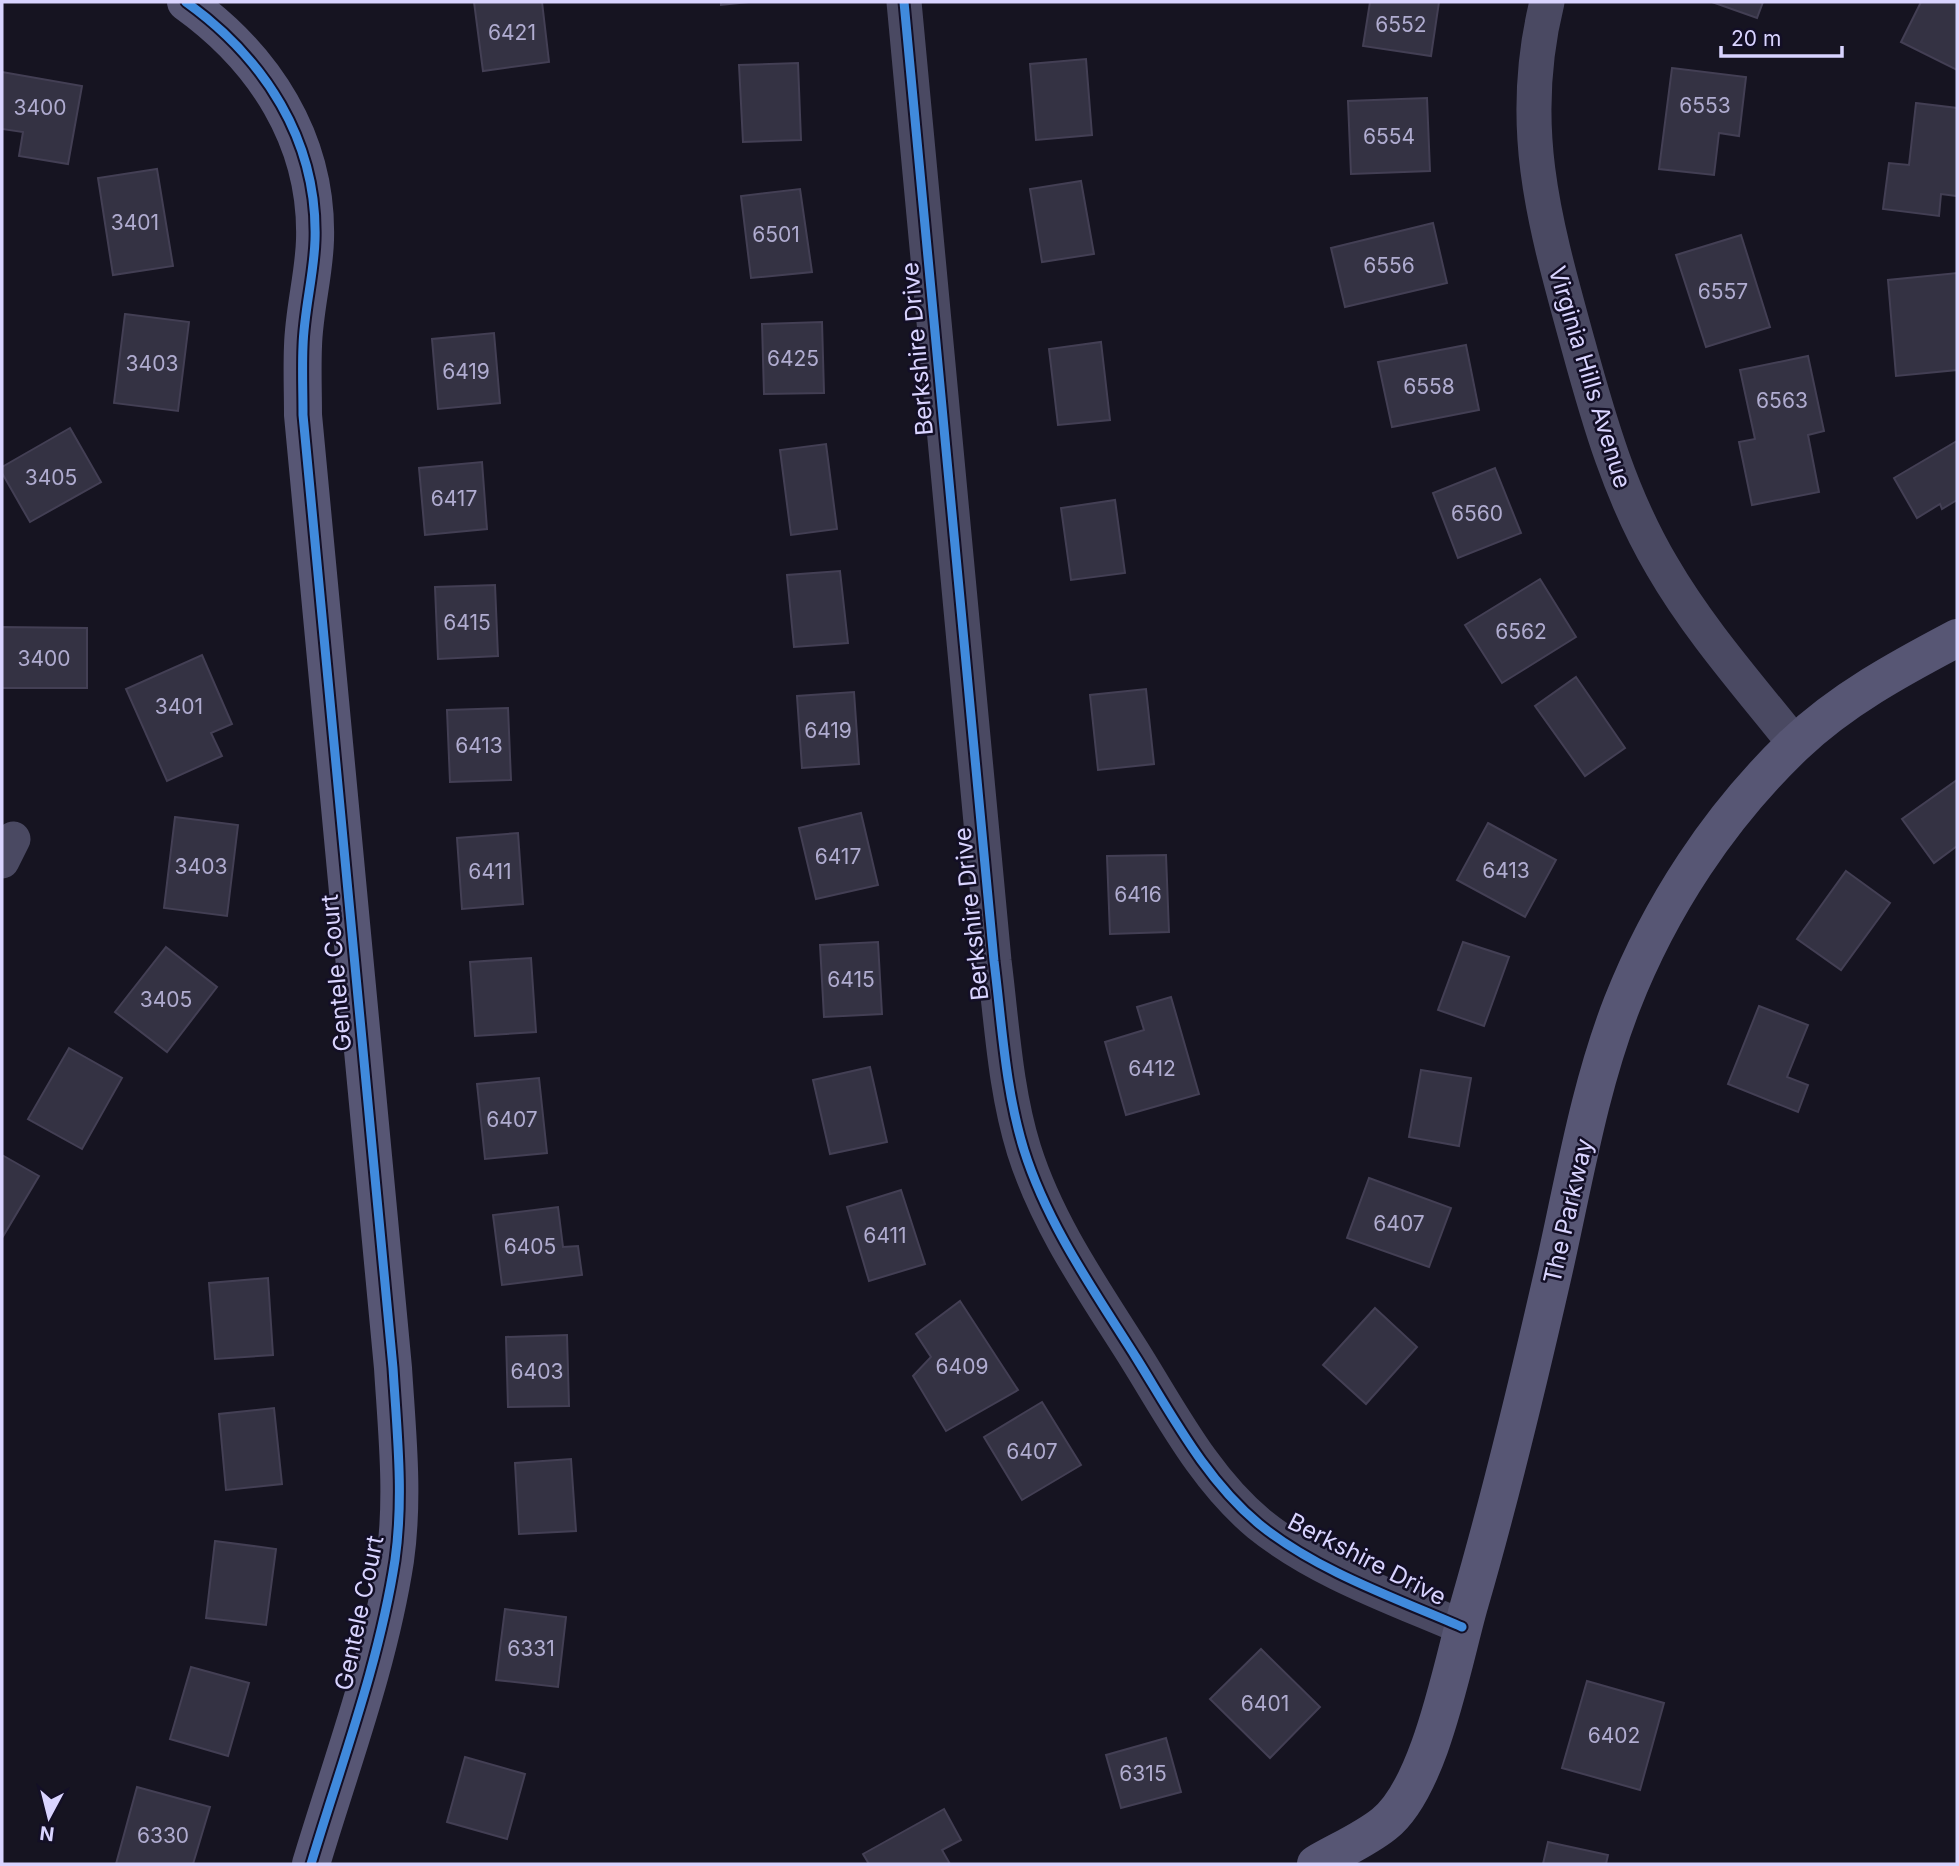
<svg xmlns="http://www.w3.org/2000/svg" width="1959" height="1866" font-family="Inter,sans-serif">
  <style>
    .building { fill: #343243; stroke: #433f54; stroke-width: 2 }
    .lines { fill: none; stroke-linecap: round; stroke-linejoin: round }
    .street { stroke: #4a4962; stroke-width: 35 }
    .secondary { stroke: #575674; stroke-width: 38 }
    .cycleway-casing { stroke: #130f26; stroke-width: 13 }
    .cycleway { stroke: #408adc; stroke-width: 9 }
    .labels { text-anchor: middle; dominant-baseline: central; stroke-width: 5; stroke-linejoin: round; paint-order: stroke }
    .number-label { font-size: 21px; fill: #b0acd0 }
    .street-label { font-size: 24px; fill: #d9d4ff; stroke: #130f26 }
  </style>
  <rect width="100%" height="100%" fill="#161421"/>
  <!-- building -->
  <g class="building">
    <polygon points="474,2 542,2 549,62 483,71"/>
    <polygon points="721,2 749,2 721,5"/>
    <polygon points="1370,2 1439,2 1431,56 1363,46"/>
    <polygon points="1712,2 1763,2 1757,18"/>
    <polygon points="1921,2 1957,2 1957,70 1901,42"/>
    <polygon points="1086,59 1092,135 1036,140 1030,64"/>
    <polygon points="798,63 801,140 743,142 739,65"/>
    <polygon points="1672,68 1746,77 1739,136 1719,133 1714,175 1659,169"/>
    <polygon points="2,72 82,86 68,164 19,156 23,132 2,129"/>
    <polygon points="1427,98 1430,171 1351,174 1348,101"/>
    <polygon points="1916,103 1957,108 1957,196 1941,194 1939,216 1883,209 1889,163 1909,165"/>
    <polygon points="157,169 173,266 113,275 98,178"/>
    <polygon points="1081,181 1094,254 1042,262 1030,189"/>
    <polygon points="800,189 812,272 751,278 741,196"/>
    <polygon points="1433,223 1447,283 1345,307 1331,248"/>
    <polygon points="1741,235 1770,327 1706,347 1676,255"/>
    <polygon points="1957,273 1957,370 1896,376 1888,280"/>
    <polygon points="125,314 189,322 178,411 114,403"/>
    <polygon points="822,322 824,393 764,394 762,324"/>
    <polygon points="494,333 500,403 438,409 432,339"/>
    <polygon points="1101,342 1110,420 1058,425 1049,349"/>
    <polygon points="1466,345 1479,410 1392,427 1378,362"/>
    <polygon points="1808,356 1824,431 1808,435 1819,492 1752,505 1739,442 1755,439 1740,370"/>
    <polygon points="70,428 101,482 30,522 2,473 2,467"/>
    <polygon points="1957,441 1957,500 1942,509 1940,504 1917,518 1894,478"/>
    <polygon points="826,444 837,529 791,535 780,450"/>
    <polygon points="482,462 487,529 425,535 419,468"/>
    <polygon points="1495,468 1521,533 1458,558 1433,493"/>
    <polygon points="1115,500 1125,573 1071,580 1061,508"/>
    <polygon points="840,571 848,643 794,647 787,575"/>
    <polygon points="1540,579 1576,637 1502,683 1465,625"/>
    <polygon points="495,585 498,656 438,659 435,587"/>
    <polygon points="2,627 87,628 87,688 2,688"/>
    <polygon points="202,655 232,724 211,733 222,756 167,781 126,689"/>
    <polygon points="1576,677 1625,748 1585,776 1535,706"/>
    <polygon points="1146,689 1154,764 1098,770 1090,695"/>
    <polygon points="854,692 859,764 802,768 797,696"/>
    <polygon points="508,708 511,780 450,782 447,710"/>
    <polygon points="1957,780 1957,846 1934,863 1902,819"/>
    <polygon points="861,813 878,885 816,899 799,828"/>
    <polygon points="175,817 238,825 227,916 164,908"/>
    <polygon points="1488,823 1556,860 1525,917 1457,880"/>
    <polygon points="518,833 523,904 462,909 457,838"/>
    <polygon points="1166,855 1169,932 1110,934 1107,856"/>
    <polygon points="1846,871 1890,903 1841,970 1797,939"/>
    <polygon points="878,942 882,1014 824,1017 820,945"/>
    <polygon points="1463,942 1509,957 1484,1026 1438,1010"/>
    <polygon points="166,947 217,987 167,1052 115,1012"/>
    <polygon points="531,958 536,1032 475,1036 470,962"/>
    <polygon points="1171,997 1199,1094 1126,1115 1105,1042 1144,1030 1137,1007"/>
    <polygon points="1759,1006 1808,1025 1787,1077 1808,1085 1798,1112 1728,1084"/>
    <polygon points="69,1048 122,1078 82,1149 28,1119"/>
    <polygon points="870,1067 887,1142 830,1154 813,1080"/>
    <polygon points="1421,1070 1471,1078 1459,1146 1409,1137"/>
    <polygon points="539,1078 547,1153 485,1159 477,1084"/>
    <polygon points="2,1155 39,1176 2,1238"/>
    <polygon points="1369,1178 1451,1208 1429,1267 1347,1238"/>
    <polygon points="901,1190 925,1264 869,1281 847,1207"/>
    <polygon points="558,1207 563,1247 578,1246 582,1275 502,1285 493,1215"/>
    <polygon points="268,1278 273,1355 215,1359 209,1283"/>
    <polygon points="960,1301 1018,1390 946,1431 913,1376 931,1357 916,1334"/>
    <polygon points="1375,1308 1417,1347 1366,1404 1323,1365"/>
    <polygon points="567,1335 569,1406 508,1407 506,1337"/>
    <polygon points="1042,1402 1081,1465 1022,1500 984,1437"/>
    <polygon points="274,1408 282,1484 226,1490 219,1414"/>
    <polygon points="571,1459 576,1531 519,1534 515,1463"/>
    <polygon points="215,1541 276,1549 266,1625 206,1618"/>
    <polygon points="505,1609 566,1617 558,1687 496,1680"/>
    <polygon points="1261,1649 1320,1707 1270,1758 1210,1699"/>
    <polygon points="191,1667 249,1683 228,1756 170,1739"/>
    <polygon points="1587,1681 1664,1703 1640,1790 1562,1768"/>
    <polygon points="1166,1738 1181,1792 1121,1808 1106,1755"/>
    <polygon points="465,1757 525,1774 507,1839 447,1822"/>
    <polygon points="137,1787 210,1807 193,1864 116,1864"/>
    <polygon points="944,1809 961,1840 942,1850 950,1864 869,1864 863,1854"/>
    <polygon points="1548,1842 1608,1855 1606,1864 1543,1864"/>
  </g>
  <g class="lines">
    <!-- street -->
    <g class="street">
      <path d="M904,2L994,961C1002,1024 1005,1089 1024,1150C1048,1226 1095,1292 1137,1359C1173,1417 1206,1480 1259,1524C1317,1571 1395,1598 1462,1627"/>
      <path d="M1547,2C1516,127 1545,224 1578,344C1599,421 1621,497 1662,566C1699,630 1749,686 1795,744"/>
      <polyline points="2,861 13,839"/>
    </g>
    <!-- secondary -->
    <g class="secondary">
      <path d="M186,2C264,58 318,140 315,240C314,275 304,310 303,346C302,369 303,392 303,415L393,1368C397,1432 404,1497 395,1560C379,1664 341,1764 311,1864"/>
      <path d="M1316,1864C1338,1851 1364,1840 1384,1824C1431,1787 1453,1660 1470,1602C1501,1495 1527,1387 1552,1278C1573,1187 1588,1091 1622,1004C1660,907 1719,817 1794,745C1841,700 1900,668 1957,638"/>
    </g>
    <!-- cycleway casing -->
    <g class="cycleway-casing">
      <g id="cycleway">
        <path d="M186,2C264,58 318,140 315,240C314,275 304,310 303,346C302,369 303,392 303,415L393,1368C397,1432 404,1497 395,1560C379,1664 341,1764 311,1864"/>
        <path d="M904,2L994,961C1002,1024 1005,1089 1024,1150C1048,1226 1095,1292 1137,1359C1173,1417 1206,1480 1259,1524C1317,1571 1395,1598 1462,1627"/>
      </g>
    </g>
    <!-- cycleway -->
    <use href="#cycleway" class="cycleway"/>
  </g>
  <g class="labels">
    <!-- number labels -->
    <g class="number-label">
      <text x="1401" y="24">6552</text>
      <text x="512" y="32">6421</text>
      <text x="1705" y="105">6553</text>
      <text x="40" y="107">3400</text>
      <text x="1389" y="136">6554</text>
      <text x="135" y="222">3401</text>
      <text x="776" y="234">6501</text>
      <text x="1389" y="265">6556</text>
      <text x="1723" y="291">6557</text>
      <text x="793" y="358">6425</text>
      <text x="152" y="363">3403</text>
      <text x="466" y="371">6419</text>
      <text x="1429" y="386">6558</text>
      <text x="1782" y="400">6563</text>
      <text x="51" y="477">3405</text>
      <text x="454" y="498">6417</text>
      <text x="1477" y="513">6560</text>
      <text x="467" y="622">6415</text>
      <text x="1521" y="631">6562</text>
      <text x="44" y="658">3400</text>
      <text x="179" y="706">3401</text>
      <text x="828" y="730">6419</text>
      <text x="479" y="745">6413</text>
      <text x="838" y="856">6417</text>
      <text x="201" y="866">3403</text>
      <text x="1506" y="870">6413</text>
      <text x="490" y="871">6411</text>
      <text x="1138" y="894">6416</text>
      <text x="851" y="979">6415</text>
      <text x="166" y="999">3405</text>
      <text x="1152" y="1068">6412</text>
      <text x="512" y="1119">6407</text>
      <text x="1399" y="1223">6407</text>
      <text x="885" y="1235">6411</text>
      <text x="530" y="1246">6405</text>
      <text x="962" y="1366">6409</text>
      <text x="537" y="1371">6403</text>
      <text x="1032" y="1451">6407</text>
      <text x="531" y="1648">6331</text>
      <text x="1265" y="1703">6401</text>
      <text x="1614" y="1735">6402</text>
      <text x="1143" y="1773">6315</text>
      <text x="163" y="1835">6330</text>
    </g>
    <!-- street labels -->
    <g class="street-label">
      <text transform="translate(917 349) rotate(-95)">Berkshire Drive</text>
      <text transform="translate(1590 377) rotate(73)">Virginia Hills Avenue</text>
      <text transform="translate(971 914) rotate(-96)">Berkshire Drive</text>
      <text transform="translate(336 973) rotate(-95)">Gentele Court</text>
      <text transform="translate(1568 1211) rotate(-77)">The Parkway</text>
      <text transform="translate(1367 1559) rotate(27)">Berkshire Drive</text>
      <text transform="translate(359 1613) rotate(-78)">Gentele Court</text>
    </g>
  </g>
  <!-- border -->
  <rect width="1959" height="1866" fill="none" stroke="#d9d4ff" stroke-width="7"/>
  <!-- north arrow -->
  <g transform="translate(49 1817) rotate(187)" stroke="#130f26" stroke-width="5" paint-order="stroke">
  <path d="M0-5L12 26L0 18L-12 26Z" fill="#d9d4ff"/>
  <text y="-10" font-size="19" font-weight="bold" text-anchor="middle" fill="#d9d4ff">N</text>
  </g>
  <!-- scale -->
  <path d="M1721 46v10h121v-10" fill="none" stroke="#d9d4ff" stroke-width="3.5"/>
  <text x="1731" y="46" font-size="21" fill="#d9d4ff" stroke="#130f26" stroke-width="5" paint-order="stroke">20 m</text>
</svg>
